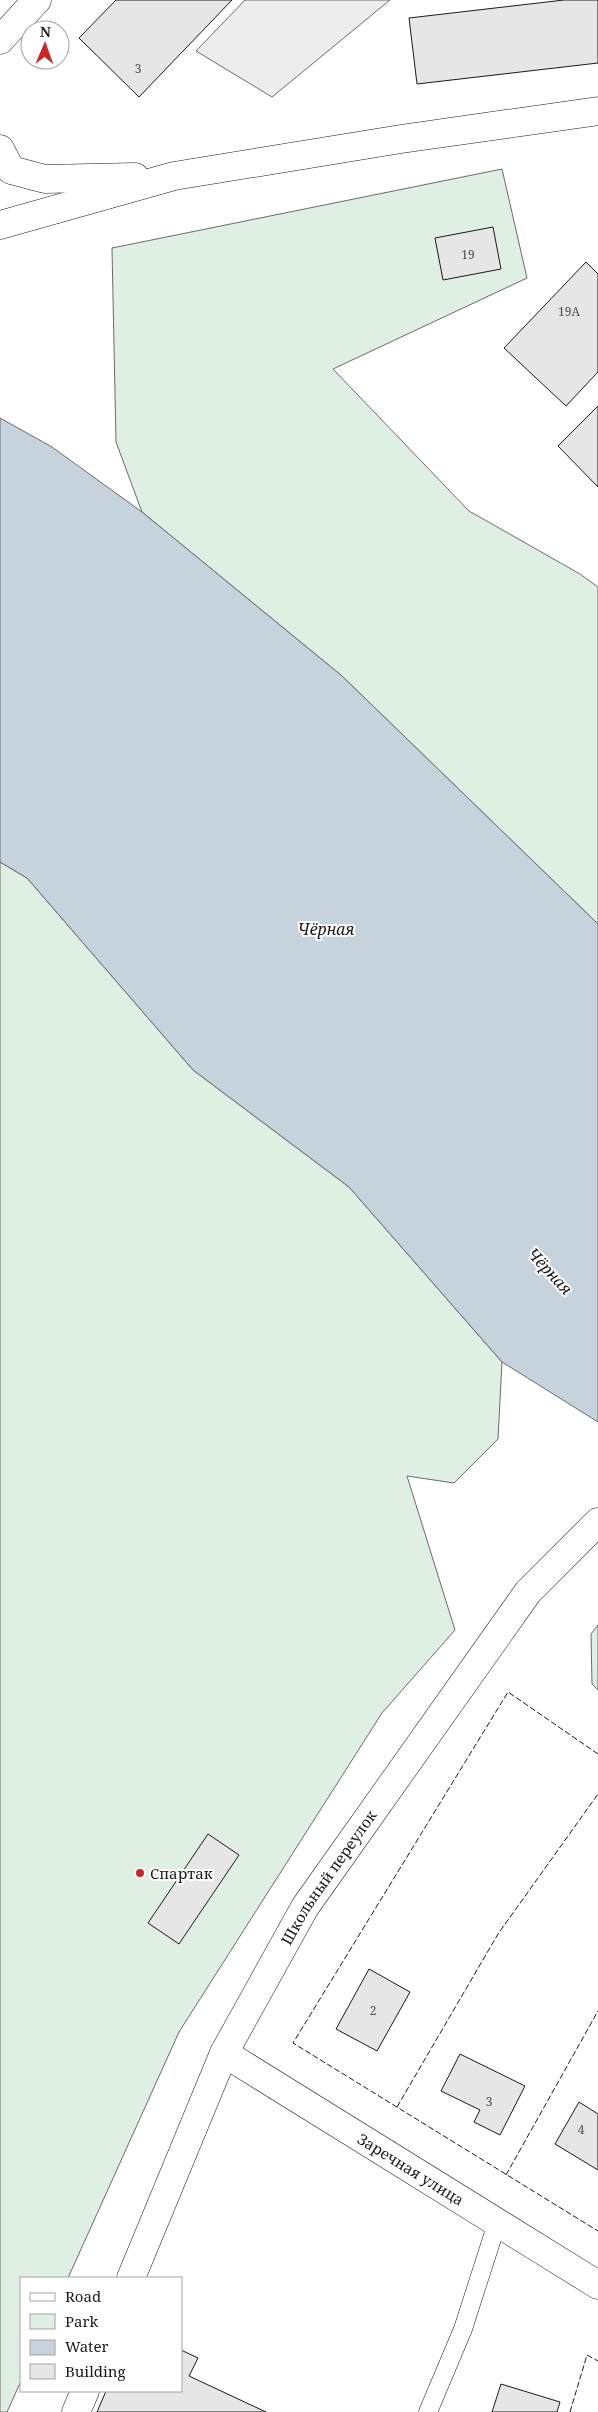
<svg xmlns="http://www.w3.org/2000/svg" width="598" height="2412" font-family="'Noto Serif',serif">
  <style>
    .green { fill: #e0efe3; stroke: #6a6a6a }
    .parking { fill: #ededed; stroke: #6a6a6a }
    .water { fill: #c6d2dc; stroke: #6a6a6a }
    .building { fill: #e6e6e6; stroke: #1a1a1a }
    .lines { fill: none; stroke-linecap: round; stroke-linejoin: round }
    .lane-casing { stroke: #1a1a1a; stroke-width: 19 }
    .street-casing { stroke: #1a1a1a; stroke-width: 29 }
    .secondary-casing { stroke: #1a1a1a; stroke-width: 29 }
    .lane { stroke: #fff; stroke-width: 18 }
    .street { stroke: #fff; stroke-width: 28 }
    .secondary { stroke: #fff; stroke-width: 28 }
    .fence { stroke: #1a1a1a; stroke-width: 1; stroke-dasharray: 6 2.5; stroke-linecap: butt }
    .poi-dot { fill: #c62828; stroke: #fff; stroke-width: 2 }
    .labels { text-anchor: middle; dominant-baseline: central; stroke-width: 4; stroke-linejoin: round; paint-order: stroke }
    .number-label { font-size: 12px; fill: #4d4d4d }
    .poi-label { font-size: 15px; fill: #1a1a1a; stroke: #fff; text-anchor: start }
    .street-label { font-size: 15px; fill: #1a1a1a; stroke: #fff }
    .water-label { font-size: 16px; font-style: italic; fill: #1a1a1a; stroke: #fff }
  </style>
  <rect width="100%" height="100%" fill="#fff"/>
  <!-- green -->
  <g class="green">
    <polygon points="502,169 527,278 333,369 469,511 580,574 598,587 598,924 342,676 142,512 116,442 112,248"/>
    <polygon points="0,862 27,878 193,1070 349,1187 502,1362 498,1439 454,1483 407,1476 455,1630 382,1713 179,2032 68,2278 21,2278 21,2381 7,2412 0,2412"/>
    <polygon points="598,1625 598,1690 592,1684 591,1634"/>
  </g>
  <!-- parking -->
  <polygon class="parking" points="245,0 390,0 272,97 196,51"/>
  <!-- water -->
  <polygon class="water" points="0,418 52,447 142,512 342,676 598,924 598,1422 502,1362 349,1187 193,1070 27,878 0,862"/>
  <!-- building -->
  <g class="building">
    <polygon points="116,0 232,0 139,97 79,38"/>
    <polygon points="564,0 598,0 598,63 417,84 409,18"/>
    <polygon points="493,227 501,269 443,280 435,238"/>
    <polygon points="586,262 598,274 598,372 566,406 504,348"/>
    <polygon points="598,406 598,487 558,446"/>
    <polygon points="208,1834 239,1855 179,1944 148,1923"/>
    <polygon points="369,1969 410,1992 377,2051 336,2029"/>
    <polygon points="460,2054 525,2086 500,2135 474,2122 480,2110 441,2091"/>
    <polygon points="579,2102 598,2114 598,2170 555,2144"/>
    <polygon points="181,2350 198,2358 189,2376 266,2412 97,2412 106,2391 181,2391"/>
    <polygon points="501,2384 560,2402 557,2412 492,2412"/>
  </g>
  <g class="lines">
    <!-- lane casing -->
    <g class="lane-casing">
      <polyline id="lane" points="428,2412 463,2329 497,2223"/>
    </g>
    <!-- street casing -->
    <g class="street-casing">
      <g id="street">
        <path id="s1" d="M224,2053L598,2285"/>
        <path id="s2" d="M131,2278L224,2053L305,1907L528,1592L598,1522"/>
        <polyline points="76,2412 85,2391"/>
      </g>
    </g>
    <!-- secondary casing -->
    <g class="secondary-casing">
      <g id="secondary">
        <polyline points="0,40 37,0"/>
        <polyline points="0,149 11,170 45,179 135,177"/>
        <polyline points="0,225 174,176 401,139 598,111"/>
      </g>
    </g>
    <!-- lane -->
    <use href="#lane" class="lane"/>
    <!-- street -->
    <use href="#street" class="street"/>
    <!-- secondary -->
    <use href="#secondary" class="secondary"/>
    <!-- fence -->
    <g class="fence">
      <polyline points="598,1754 508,1692 293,2043 598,2231"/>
      <polyline points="397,2107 498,1934 598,1794"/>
      <polyline points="506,2175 598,2011"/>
      <polyline points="570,2412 587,2355 598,2361"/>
    </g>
  </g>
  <!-- markers -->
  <circle class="poi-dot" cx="140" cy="1873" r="5"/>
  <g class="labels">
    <!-- number labels -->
    <g class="number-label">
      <text x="138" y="68">3</text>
      <text x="468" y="254">19</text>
      <text x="569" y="311">19А</text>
      <text x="373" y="2010">2</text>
      <text x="489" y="2101">3</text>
      <text x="581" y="2129">4</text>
    </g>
    <!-- poi labels -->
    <g class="poi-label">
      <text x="150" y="1873">Спартак</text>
    </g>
    <!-- street labels -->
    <g class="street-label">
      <text stroke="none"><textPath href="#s2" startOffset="448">Школьный переулок</textPath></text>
      <text stroke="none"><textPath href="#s1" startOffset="220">Заречная улица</textPath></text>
    </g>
    <!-- water labels -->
    <g class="water-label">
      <text x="326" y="929">Чёрная</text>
      <text transform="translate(550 1271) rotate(47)">Чёрная</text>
    </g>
  </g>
  <!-- legend -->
  <rect x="20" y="2277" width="162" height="115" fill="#ffffff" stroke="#a3a3a3"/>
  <rect x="30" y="2293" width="25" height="8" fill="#ffffff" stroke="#a3a3a3"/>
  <text x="65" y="2302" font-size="15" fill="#1a1a1a">Road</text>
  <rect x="30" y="2314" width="25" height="15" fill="#e0efe3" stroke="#a3a3a3"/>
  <text x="65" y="2327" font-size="15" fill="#1a1a1a">Park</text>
  <rect x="30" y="2340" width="25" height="15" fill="#c6d2dc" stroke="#a3a3a3"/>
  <text x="65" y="2352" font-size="15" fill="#1a1a1a">Water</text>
  <rect x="30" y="2364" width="25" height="15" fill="#e6e6e6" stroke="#a3a3a3"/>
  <text x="65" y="2377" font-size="15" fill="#1a1a1a">Building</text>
  <!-- north arrow -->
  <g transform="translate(45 45) rotate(2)"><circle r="24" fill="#ffffff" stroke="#a3a3a3"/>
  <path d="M0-4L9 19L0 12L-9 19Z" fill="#c62828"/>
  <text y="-8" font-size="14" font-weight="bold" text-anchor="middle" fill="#1a1a1a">N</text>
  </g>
</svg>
